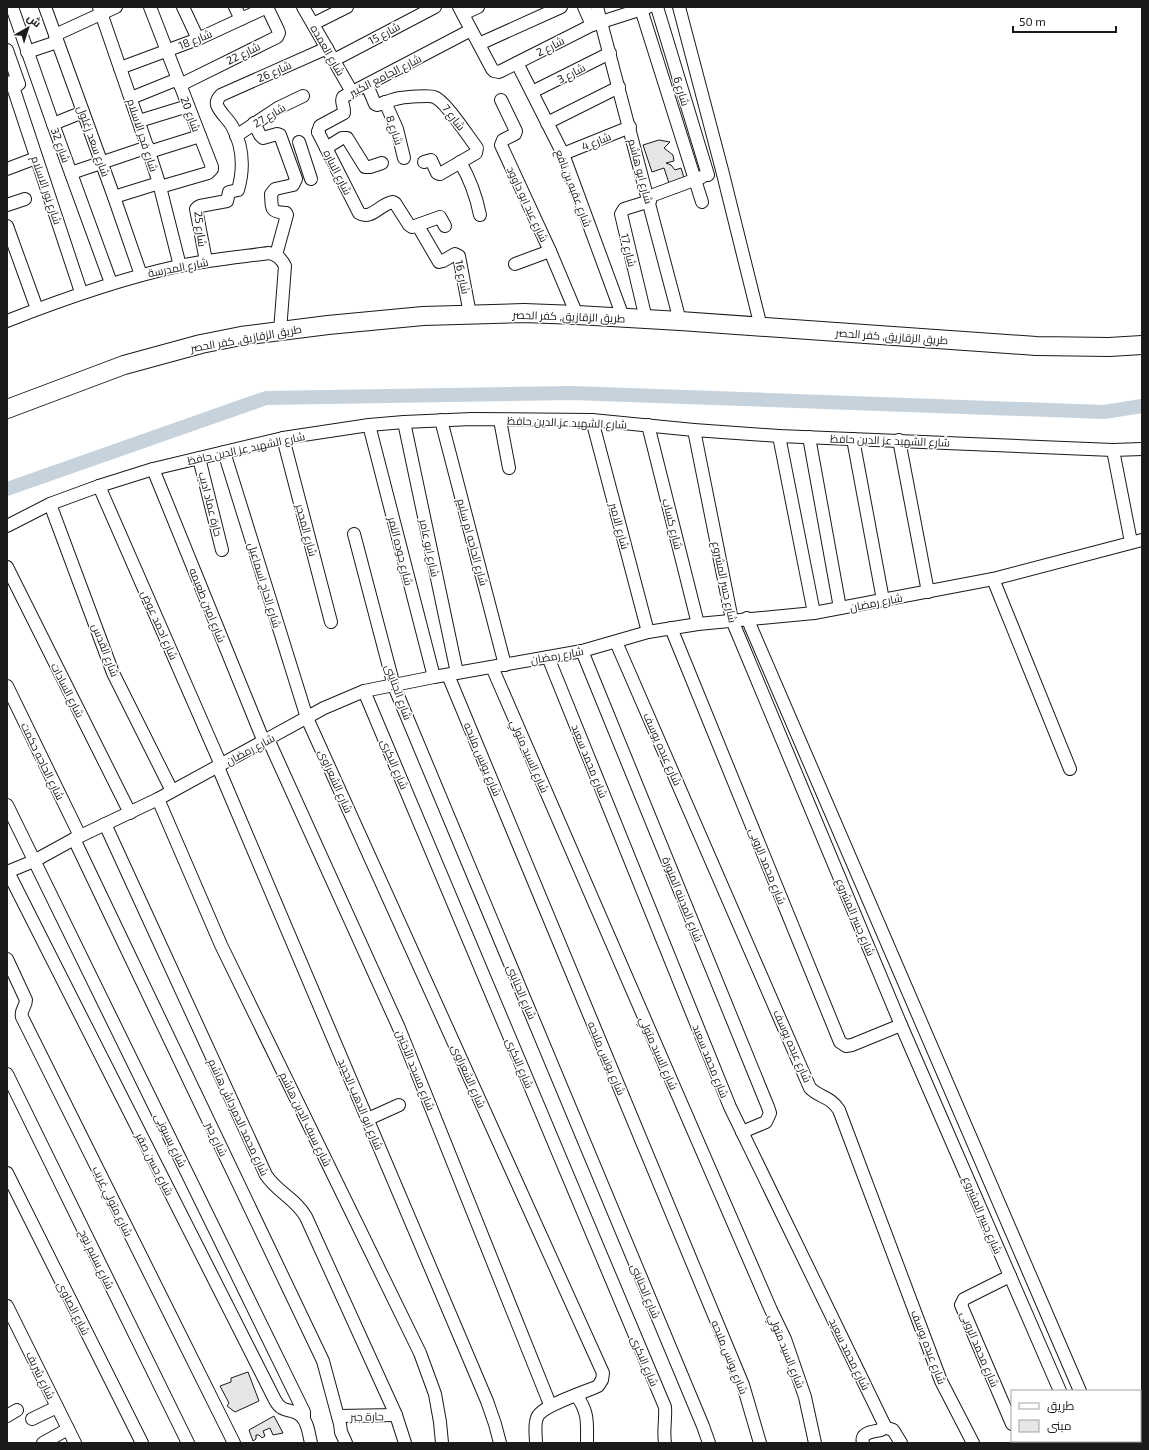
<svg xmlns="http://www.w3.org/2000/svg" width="1149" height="1450" font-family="'Exo 2',Cairo,sans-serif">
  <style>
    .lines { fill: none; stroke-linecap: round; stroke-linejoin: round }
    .canal { stroke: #c6d2dc; stroke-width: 14 }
    .building { fill: #e6e6e6; stroke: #1a1a1a }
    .minor-casing { stroke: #1a1a1a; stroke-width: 14 }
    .secondary-casing { stroke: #1a1a1a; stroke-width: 20 }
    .minor { stroke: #fff; stroke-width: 12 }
    .secondary { stroke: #fff; stroke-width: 18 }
    .labels { text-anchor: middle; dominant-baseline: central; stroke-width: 3; stroke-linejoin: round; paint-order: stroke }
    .street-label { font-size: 11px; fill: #1a1a1a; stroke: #fff }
  </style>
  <rect width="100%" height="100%" fill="#fff"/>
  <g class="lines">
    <!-- canal -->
    <polyline class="canal" points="7,489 266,398 572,393 1104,412 1142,406"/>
  </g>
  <!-- building -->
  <g class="building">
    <polygon points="659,140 670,142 664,148 673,155 674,161 666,163 671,165 675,170 681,168 685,181 670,186 664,168 652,172 643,145"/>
    <polygon points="248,1372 259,1401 235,1412 227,1406 229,1403 220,1386 231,1382 231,1378"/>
    <polygon points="274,1416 283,1433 273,1435 270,1428 263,1431 265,1436 262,1438 259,1435 256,1435 256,1439 253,1441 249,1430"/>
  </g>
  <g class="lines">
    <!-- minor casing -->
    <g class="minor-casing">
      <g id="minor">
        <polyline points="12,7 53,124 111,283"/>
        <polyline points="45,7 114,197 141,275"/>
        <polyline points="99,7 149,152 159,183 180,266"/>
        <polyline points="150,7 212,167 212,169 208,173 160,187"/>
        <polyline points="183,7 198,39"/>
        <polyline points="235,7 241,19"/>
        <polyline points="303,7 352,92"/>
        <polyline points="459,7 492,69 494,71 499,72 592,25 648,7"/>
        <polyline points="584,7 592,25"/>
        <polyline points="597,7 680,321"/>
        <polyline points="657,7 708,175"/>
        <polyline points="679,7 722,170 761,327"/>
        <polyline points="641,9 702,202"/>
        <polyline points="463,14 478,7"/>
        <polyline points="313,24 347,7"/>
        <polyline points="55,35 116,7"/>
        <polyline points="479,44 561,7"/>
        <polyline points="7,50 19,84 14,87"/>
        <polyline points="27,52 57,42"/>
        <polyline points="334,60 435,7"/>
        <polyline points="517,63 563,154 623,317"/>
        <polyline points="120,68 198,39 267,7"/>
        <polyline points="7,83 11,82 13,87 81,292"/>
        <polyline points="180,85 277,37 279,33 278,30 267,7"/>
        <path d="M367,85L375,104L377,105C385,103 392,99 400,98C406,97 430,95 434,97C445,100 469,138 477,148L476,153L440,174L437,173L431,160L424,162"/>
        <polyline points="532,92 610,53"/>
        <polyline points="131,98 178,79"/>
        <polyline points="501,100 516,131 515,134 503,140 501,145 550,251 577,315"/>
        <polyline points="385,102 397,129 404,158"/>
        <polyline points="139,121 188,106"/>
        <path d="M254,123L260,135L263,138L277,134L280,135L296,179L293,185L275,189L271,194C272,209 270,212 286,213L287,215L276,255"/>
        <polyline points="547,123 619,87"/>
        <polyline points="53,124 83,112"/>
        <path d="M318,132L359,213C371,221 381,203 393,202L395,203L409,225L412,227L440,217L445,226"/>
        <path d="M318,132L320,126L344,113C345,107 340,102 343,97L471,30"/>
        <polyline points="236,136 278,108 303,96"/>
        <polyline points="299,142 311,179"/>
        <polyline points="326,148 342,138 347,138 365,167 370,167 382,163"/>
        <polyline points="149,152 200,136"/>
        <polyline points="563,154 630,127"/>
        <path d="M460,162C470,179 476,195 480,215"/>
        <polyline points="7,169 36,158"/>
        <polyline points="71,173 148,147"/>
        <polyline points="114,197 159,183"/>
        <polyline points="648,197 702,177"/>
        <polyline points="7,205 25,199"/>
        <polyline points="7,226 37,309"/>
        <polyline points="418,226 439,262 443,261 455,254 459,256 470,314"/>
        <path d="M206,261L196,209L198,207L200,206L227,201L229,192L238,190C244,169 243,146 232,126C228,119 220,113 217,105C216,101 218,98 221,95L327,48"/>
        <polyline points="515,264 550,251"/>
        <polyline points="646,319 621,214 624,209 650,201"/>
        <path d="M7,321C63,299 119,279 179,266C208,260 239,257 269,253C277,255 281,258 285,266L280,331"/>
        <polyline points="441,420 505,665"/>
        <polyline points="500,420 509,468"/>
        <polyline points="592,420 648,632"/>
        <polyline points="404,422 457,673"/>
        <polyline points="369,425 434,677"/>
        <polyline points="648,425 698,624"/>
        <polyline points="694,430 732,620 901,1025 1060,1391"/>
        <polyline points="779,436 814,613"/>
        <polyline points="809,437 840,608"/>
        <polyline points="283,438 331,622"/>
        <polyline points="853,439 883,600"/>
        <polyline points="899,440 928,592"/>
        <polyline points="1113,450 1131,542"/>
        <path d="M224,452L307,718L603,1373L602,1380L598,1386C586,1392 540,1406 537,1418C534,1425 536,1435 536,1443"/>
        <polyline points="199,458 222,550"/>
        <polyline points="153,469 264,742"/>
        <polyline points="99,486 221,765"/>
        <polyline points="50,504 113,673 172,791"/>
        <polyline points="7,526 50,504 99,486 153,469 283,438 369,425 404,422 472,419 592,420 694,430 779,436 1113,450 1142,449"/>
        <polyline points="354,534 394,686 703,1426 709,1443"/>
        <polyline points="7,567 130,813"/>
        <polyline points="993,579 1070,769"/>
        <polyline points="747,618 1080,1391"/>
        <polyline points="671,628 840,1042 846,1046 852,1045 901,1025"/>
        <path d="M616,642L810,1088C820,1098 830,1096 839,1110L941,1381L973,1443"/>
        <polyline points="582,651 768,1107 770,1113 766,1122 742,1132"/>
        <path d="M548,657L730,1107L884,1424L881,1430C873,1432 860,1432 863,1443"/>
        <polyline points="492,667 771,1310 785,1339 805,1397 815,1443"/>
        <polyline points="448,675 743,1385 760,1443"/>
        <polyline points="7,686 80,836"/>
        <path d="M364,691L665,1407C666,1419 663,1431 665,1443"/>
        <polyline points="268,739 399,1028 549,1402 549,1406"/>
        <polyline points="218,767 487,1401 495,1424 500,1443"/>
        <polyline points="158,799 221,945 420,1353 435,1394 440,1422 442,1443"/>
        <polyline points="7,805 304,1412 304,1419"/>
        <path d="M105,824L266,1175C277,1192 296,1199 306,1217L396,1415L405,1443"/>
        <polyline points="74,839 323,1361 340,1424 341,1432 346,1443"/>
        <polyline points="7,872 34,861 74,839 158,799 324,708 364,691 434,677 582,651 648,632 698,624 814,613 993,579 1142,540"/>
        <path d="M8,872L275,1400C283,1415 292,1407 301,1416C308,1422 309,1435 311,1443"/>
        <path d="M7,959L26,1000C26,1007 20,1010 22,1017L234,1443"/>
        <polyline points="7,1074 188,1443"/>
        <polyline points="368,1119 399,1105"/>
        <polyline points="7,1173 142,1443"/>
        <polyline points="1010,1276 964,1299 961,1305 1012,1424"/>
        <polyline points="7,1306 75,1443"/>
        <path d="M576,1395C589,1412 587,1423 587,1443"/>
        <polyline points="7,1416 17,1410"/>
        <polyline points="338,1416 396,1415"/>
        <polyline points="32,1419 57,1407"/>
        <polyline points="884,1427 893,1430 901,1443"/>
        <polyline points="1019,1441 1020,1443"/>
        <polyline points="1081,1441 1082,1443"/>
        <polyline points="1101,1441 1102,1443"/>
        <polyline points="43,1443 68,1429"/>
      </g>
    </g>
    <!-- secondary casing -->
    <g class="secondary-casing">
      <polyline id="secondary" points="7,409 124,365 201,344 241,336 328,325 423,316 524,313 577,315 680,321 1036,346 1109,347 1142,345"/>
    </g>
    <!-- minor -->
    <use href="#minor" class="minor"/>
    <!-- secondary -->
    <use href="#secondary" class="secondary"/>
  </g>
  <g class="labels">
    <!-- street labels -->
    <g class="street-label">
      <text transform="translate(384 33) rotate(-28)">شارع 15</text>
      <text transform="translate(195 39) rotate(-22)">شارع 18</text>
      <text transform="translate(550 46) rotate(-27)">شارع 2</text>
      <text transform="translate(328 50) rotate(60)">شارع العمده</text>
      <text transform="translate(243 53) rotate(-26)">شارع 22</text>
      <text transform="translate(274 71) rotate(-24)">شارع 26</text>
      <text transform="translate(571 73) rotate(-27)">شارع 3</text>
      <text transform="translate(385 75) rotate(-27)">شارع الجامع الكبير</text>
      <text transform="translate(682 91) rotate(73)">شارع 6</text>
      <text transform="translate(191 114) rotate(69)">شارع 20</text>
      <text transform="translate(269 115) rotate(-31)">شارع 27</text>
      <text transform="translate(454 117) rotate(52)">شارع 7</text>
      <text transform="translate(395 130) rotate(71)">شارع 8</text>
      <text transform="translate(143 135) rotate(72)">شارع فجر الاسلام</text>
      <text transform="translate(94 141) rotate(70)">شارع سعد زغلول</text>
      <text transform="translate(596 141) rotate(-22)">شارع 4</text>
      <text transform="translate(61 145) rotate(70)">شارع 32</text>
      <text transform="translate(641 171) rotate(75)">شارع ابو هاشم</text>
      <text transform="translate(338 172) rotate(63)">شارع البياره</text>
      <text transform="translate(574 188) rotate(69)">شارع عقبه بن نافع</text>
      <text transform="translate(47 190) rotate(71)">شارع نور الاسلام</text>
      <text transform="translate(528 204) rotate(65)">شارع عيد ابو داوود</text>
      <text transform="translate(201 229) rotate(83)">شارع 25</text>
      <text transform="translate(629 250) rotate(76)">شارع 17</text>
      <text transform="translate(178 267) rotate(-11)">شارع المدرسة</text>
      <text transform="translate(463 277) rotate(78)">شارع 16</text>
      <text transform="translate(569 316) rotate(2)">طريق الزقازيق, كفر الحصر</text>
      <text transform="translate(892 336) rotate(4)">طريق الزقازيق, كفر الحصر</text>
      <text transform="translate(246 338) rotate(-10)">طريق الزقازيق, كفر الحصر</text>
      <text transform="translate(567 422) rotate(2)">شارع الشهيد عز الدين حافظ</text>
      <text transform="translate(890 440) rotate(2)">شارع الشهيد عز الدين حافظ</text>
      <text transform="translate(246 448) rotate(-12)">شارع الشهيد عز الدين حافظ</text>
      <text transform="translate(211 504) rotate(76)">حارة عماد اديب</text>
      <text transform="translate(673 524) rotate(76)">شارع كساب</text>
      <text transform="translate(620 526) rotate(75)">شارع الامير</text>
      <text transform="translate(307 530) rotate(75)">شارع المحجر</text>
      <text transform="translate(473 542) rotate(75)">شارع الحاجه ام سليم</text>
      <text transform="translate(430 548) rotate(78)">شارع ابو عامر</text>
      <text transform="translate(401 551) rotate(76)">شارع جوده النمر</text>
      <text transform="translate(725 582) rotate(78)">شارع جسر المشروع</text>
      <text transform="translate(265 585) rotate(73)">شارع الحاج اسماعيل</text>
      <text transform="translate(876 602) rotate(-11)">شارع رمضان</text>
      <text transform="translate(208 605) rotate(68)">شارع امين طعيمه</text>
      <text transform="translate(160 625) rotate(66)">شارع احمد عوض</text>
      <text transform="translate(106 650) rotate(69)">شارع القدس</text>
      <text transform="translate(557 655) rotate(-10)">شارع رمضان</text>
      <text transform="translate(68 690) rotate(63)">شارع السادات</text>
      <text transform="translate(399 692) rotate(70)">شارع الجناينى</text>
      <text transform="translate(250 749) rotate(-28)">شارع رمضان</text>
      <text transform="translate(663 749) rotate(66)">شارع عبده يوسف</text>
      <text transform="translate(530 756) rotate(66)">شارع السيد متولي</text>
      <text transform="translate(483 759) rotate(67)">شارع يونس مليحه</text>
      <text transform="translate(43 761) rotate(64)">شارع الحاجه حكمت</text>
      <text transform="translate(590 761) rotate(68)">شارع محمد سعيد</text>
      <text transform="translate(395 764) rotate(67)">شارع البكرى</text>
      <text transform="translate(336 781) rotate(66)">شارع الشعراوى</text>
      <text transform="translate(768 866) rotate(68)">شارع محمد الروبى</text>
      <text transform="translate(683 899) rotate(68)">شارع المدينه المنورة</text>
      <text transform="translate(856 917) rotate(67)">شارع جسر المشروع</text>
      <text transform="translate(522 992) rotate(67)">شارع الجناينى</text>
      <text transform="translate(793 1046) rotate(66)">شارع عبده يوسف</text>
      <text transform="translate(659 1053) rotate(66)">شارع السيد متولي</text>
      <text transform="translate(607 1058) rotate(67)">شارع يونس مليحه</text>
      <text transform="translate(711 1061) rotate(68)">شارع محمد سعيد</text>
      <text transform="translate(520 1063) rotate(67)">شارع البكرى</text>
      <text transform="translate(416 1070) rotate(68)">شارع مسجد الأختين</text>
      <text transform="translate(469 1076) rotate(66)">شارع الشعراوى</text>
      <text transform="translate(361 1104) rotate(67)">شارع ابو الدهب الجديد</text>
      <text transform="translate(239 1117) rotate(65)">شارع محمد الدمرداش هاشم</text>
      <text transform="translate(306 1119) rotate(64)">شارع سيف الدين هاشم</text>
      <text transform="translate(217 1139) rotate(65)">شارع جبر</text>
      <text transform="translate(171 1140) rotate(64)">شارع بسيونى</text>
      <text transform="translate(155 1164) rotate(63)">شارع حسن صقر</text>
      <text transform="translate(113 1201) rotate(64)">شارع متولي غريب</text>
      <text transform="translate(983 1215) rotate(67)">شارع جسر المشروع</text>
      <text transform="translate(97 1259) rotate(64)">شارع سليم نوح</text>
      <text transform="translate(646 1291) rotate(67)">شارع الجناينى</text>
      <text transform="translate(74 1308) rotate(63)">شارع الصاوى</text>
      <text transform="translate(929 1347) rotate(69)">شارع عبده يوسف</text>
      <text transform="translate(980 1349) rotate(67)">شارع محمد الروبى</text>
      <text transform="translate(787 1351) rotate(68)">شارع السيد متولي</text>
      <text transform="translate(850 1354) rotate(64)">شارع محمد سعيد</text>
      <text transform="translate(730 1357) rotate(68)">شارع يونس مليحه</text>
      <text transform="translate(645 1361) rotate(67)">شارع البكرى</text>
      <text transform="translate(41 1375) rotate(64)">شارع شريف</text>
      <text transform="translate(367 1416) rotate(-1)">حارة جبر</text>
    </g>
  </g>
  <!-- border -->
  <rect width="1149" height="1450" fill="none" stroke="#1a1a1a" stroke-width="16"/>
  <!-- legend -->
  <rect x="1011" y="1390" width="130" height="52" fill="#ffffff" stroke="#a3a3a3"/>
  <rect x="1019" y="1403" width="20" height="6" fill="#ffffff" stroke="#a3a3a3"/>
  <text x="1047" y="1410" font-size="12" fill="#1a1a1a">طريق</text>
  <rect x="1019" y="1420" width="20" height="12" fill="#e6e6e6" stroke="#a3a3a3"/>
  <text x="1047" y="1430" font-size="12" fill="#1a1a1a">مبنى</text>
  <!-- north arrow -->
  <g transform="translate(28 28) rotate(39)" stroke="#ffffff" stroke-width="3" paint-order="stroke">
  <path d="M0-3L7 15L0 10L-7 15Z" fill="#1a1a1a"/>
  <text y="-6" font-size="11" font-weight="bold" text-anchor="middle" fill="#1a1a1a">ش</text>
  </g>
  <!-- scale -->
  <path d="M1013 26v6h103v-6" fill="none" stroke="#1a1a1a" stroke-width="2"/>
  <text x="1019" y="26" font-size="12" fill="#1a1a1a" stroke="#ffffff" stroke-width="3" paint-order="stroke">50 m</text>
</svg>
